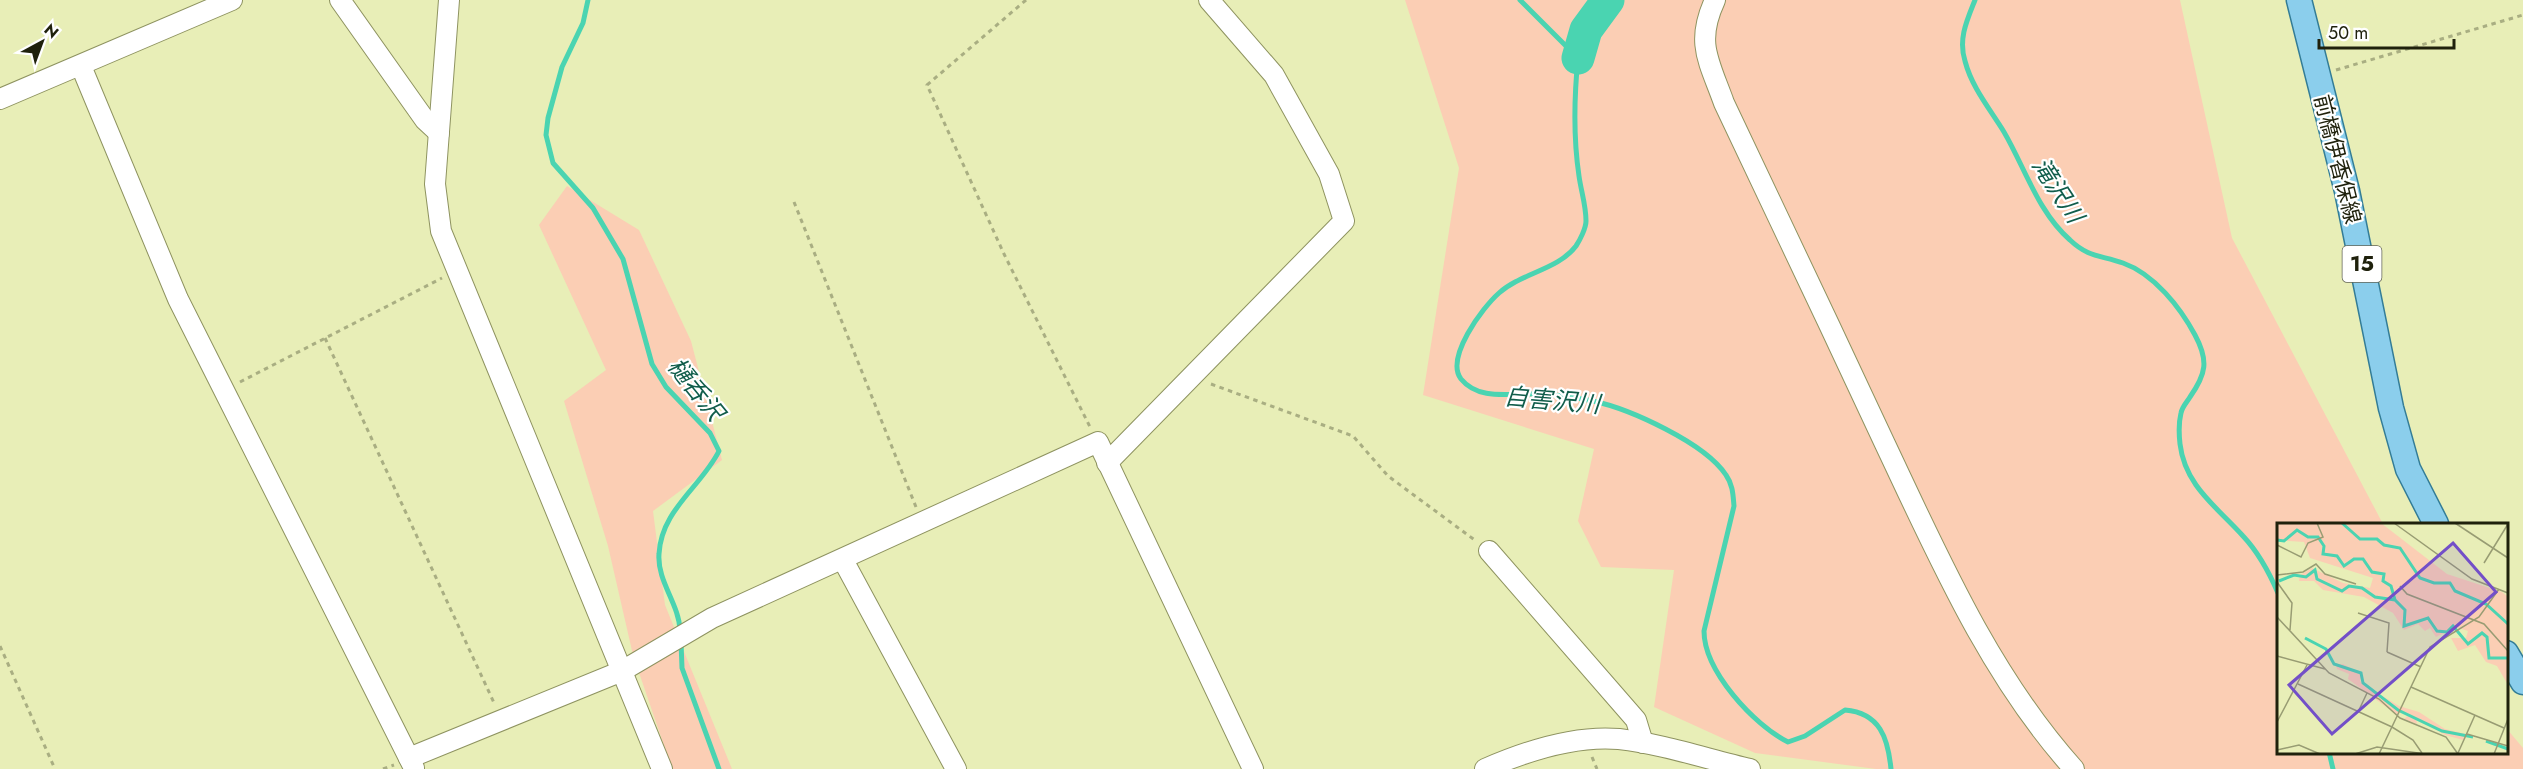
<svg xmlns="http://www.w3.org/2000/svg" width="2523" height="769" font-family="Jost,'Noto Sans JP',sans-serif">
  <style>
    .green { fill: #fbceb4 }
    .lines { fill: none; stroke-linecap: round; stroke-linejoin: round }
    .stream { stroke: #4ad4b1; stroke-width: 5 }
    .river { stroke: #4ad4b1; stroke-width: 33 }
    .minor-casing { stroke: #8e9360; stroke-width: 22 }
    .major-casing { stroke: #337c96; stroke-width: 27 }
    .path { stroke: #a9ae82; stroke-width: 3; stroke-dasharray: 4.5 4.5; stroke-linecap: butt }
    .minor { stroke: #fff; stroke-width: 20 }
    .major { stroke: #8bceec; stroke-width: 24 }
    .labels { text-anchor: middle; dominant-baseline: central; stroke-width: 4.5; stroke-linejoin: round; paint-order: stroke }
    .shield { fill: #fff; stroke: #626455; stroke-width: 1.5 }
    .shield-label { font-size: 21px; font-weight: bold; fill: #1f210c }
    .street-label { font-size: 22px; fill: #1f210c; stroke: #fff }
    .water-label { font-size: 24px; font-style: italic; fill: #115d4b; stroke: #fff }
    .inset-river { fill: none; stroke: #4ad4b1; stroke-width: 3 }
    .inset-road { fill: none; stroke: #989c73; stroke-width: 1.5 }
    .view { fill: #734fc8; fill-opacity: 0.15; stroke: #734fc8; stroke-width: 3 }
    .inset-edge { fill: none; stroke: #1f210c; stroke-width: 3 }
  </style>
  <rect width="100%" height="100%" fill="#e8eeb7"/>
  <!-- green -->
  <g class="green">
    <polygon points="1405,0 2180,0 2232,238 2383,524 2278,524 2278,752 2506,752 2507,729 2523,748 2523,769 1876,769 1755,753 1654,707 1674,570 1601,567 1578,521 1594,449 1423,395 1459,168"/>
    <polygon points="567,186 639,230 691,341 722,460 653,511 665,605 732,769 672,769 633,655 608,546 564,401 606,370 539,225"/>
  </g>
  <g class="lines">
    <!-- stream -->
    <g class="stream">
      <path d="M588,0L583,23L562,67L548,118L546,135L553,163L593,208L623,259L652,364L666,387L710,433L719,451C701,487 661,510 659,554C657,581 679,604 680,630"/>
      <path d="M1520,0L1578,58C1574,98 1573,136 1579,176C1581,191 1586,205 1586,221C1586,228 1580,240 1576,246C1558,270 1521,273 1499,293C1482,308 1445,358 1461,379C1479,401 1510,393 1534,394C1553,394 1574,397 1593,401C1630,409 1705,443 1726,475C1733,485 1733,495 1734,506L1704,631C1704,671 1754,725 1788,742L1805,736L1845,710C1880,713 1888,738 1891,769"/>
      <path d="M1975,0C1967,20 1958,39 1965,61C1972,88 1990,109 2004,132C2025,168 2038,212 2070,240C2089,258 2101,255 2123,263C2154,274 2180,307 2195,335C2209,361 2206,374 2190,397C2187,402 2182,407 2181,413C2179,421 2179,435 2180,444C2185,486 2217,507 2243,536C2259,553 2269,572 2278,593"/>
      <polyline points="681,642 682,668 719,769"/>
      <polyline points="2329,752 2333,769"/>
    </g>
    <!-- river -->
    <polyline class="river" points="1578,58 1586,30 1608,0"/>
    <!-- minor casing -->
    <g class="minor-casing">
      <g id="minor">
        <polyline points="340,0 425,120 439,133"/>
        <polyline points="449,0 435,184 441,231 662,769"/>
        <path d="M1715,0C1695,43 1709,61 1724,103C1778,217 1832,330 1885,444C1938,556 1990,676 2074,769"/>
        <polyline points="81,66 178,299 414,768"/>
        <polyline points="0,99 232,0"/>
        <polyline points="1107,463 1344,221 1329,174 1274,75 1209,0"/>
        <polyline points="1489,551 1636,720 1643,743"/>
        <polyline points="843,560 956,769"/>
        <polyline points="409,758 622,671 712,618 1098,442 1253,769"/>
        <path d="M1485,769C1526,751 1574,735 1619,739C1663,744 1707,759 1750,769"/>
      </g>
    </g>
    <!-- major casing -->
    <g class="major-casing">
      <g id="major">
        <polyline points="2299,0 2347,191 2391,408 2408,469 2436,524"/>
        <polyline points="2506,653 2523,682"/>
      </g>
    </g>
    <!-- path -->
    <g class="path">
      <polyline points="1026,0 927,85 1004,254 1090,427"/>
      <polyline points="2336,70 2523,15"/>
      <polyline points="794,202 916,507"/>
      <polyline points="325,338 495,705"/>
      <polyline points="240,382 442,278"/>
      <polyline points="1211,384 1353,436 1388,476 1476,541"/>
      <polyline points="0,646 55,769"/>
      <polyline points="1592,757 1597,769"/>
      <polyline points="383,769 394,765"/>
    </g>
    <!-- minor -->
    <use href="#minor" class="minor"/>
    <!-- major -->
    <use href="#major" class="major"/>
  </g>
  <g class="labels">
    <!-- shield labels -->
    <rect class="shield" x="2342.5" y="246" width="39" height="36" rx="4.5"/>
    <g class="shield-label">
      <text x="2362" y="264">15</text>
    </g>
    <!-- street labels -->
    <g class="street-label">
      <text transform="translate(2338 159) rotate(76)">前橋伊香保線</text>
    </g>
    <!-- water labels -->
    <g class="water-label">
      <text transform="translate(2058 190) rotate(57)">滝沢川</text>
      <text transform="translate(696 389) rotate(51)">樋呑沢</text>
      <text transform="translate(1552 400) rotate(5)">自害沢川</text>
    </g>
  </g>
  <!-- overview -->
  <g transform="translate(2277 523)">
    <rect width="231" height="231" fill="#e8eeb7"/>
    <path d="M0,0H104L170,51L225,69L231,74V162L220,143L209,139L198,122L181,128L174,115H189L191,108L179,104L159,114L153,105L148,108L141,101L127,107L116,90L87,74L46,67L37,58H22L23,52L35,45L66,60L93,65L96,55L33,35L27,19L0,17ZM66,141L85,151L83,158L89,163L122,183L142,189L168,206L189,211L186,217L168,212L139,195L140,201L127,196L133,191L122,187L120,192L71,156L72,151L60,146L59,142Z" fill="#fbceb4"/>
    <path class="inset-river" d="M65,0L83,16H100L107,22L123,25L143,55L157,60H173L178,68L209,81L231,101M0,17L7,18L20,7L31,14H41L47,23L46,31L60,33L67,43L77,36H86L95,49L107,51L106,58L114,63L118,77M2,58L17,52L29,54L38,47L40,56L65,68L72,63L85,65L98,74L118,77L128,87L127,103L151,95L160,108L170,109L176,103L191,121L205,110L210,114L212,135H231M28,115L49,126L57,141L84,150L86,160L121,187L165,208L196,214M209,218L231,226"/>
    <path class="inset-road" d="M117,0L195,56L231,70M178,0L231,35M0,22L24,34L31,20L46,14L40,0M207,40L231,1M0,52L26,49L39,41L48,51L79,61M0,59L15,80L13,107M123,63L130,71L207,101L231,128M81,90L112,100L110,129M0,94L52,150L102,176L123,195L169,214L181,231M110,129L144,144M0,133L48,146M21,161L115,204L136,217L145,230M134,164L227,205M82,187L90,170M0,199L30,142M190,211L231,223M0,227L22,222L43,231M181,230L198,192M78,231L100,224L148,231M102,231L153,124L202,94L222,66M217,231L231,196"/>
    <path class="view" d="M176,20L219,69L55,211L12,162Z"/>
    <rect width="231" height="231" class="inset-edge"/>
  </g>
  <!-- north arrow -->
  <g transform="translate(42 42) rotate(41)" stroke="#ffffff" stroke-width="4.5" paint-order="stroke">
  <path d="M0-4.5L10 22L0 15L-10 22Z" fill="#1f210c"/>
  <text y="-9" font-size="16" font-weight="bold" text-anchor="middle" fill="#1f210c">N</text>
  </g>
  <!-- scale -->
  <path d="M2319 39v9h135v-9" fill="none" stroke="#1f210c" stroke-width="3"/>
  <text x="2328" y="39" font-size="18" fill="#1f210c" stroke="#ffffff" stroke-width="4.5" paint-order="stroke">50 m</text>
</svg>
